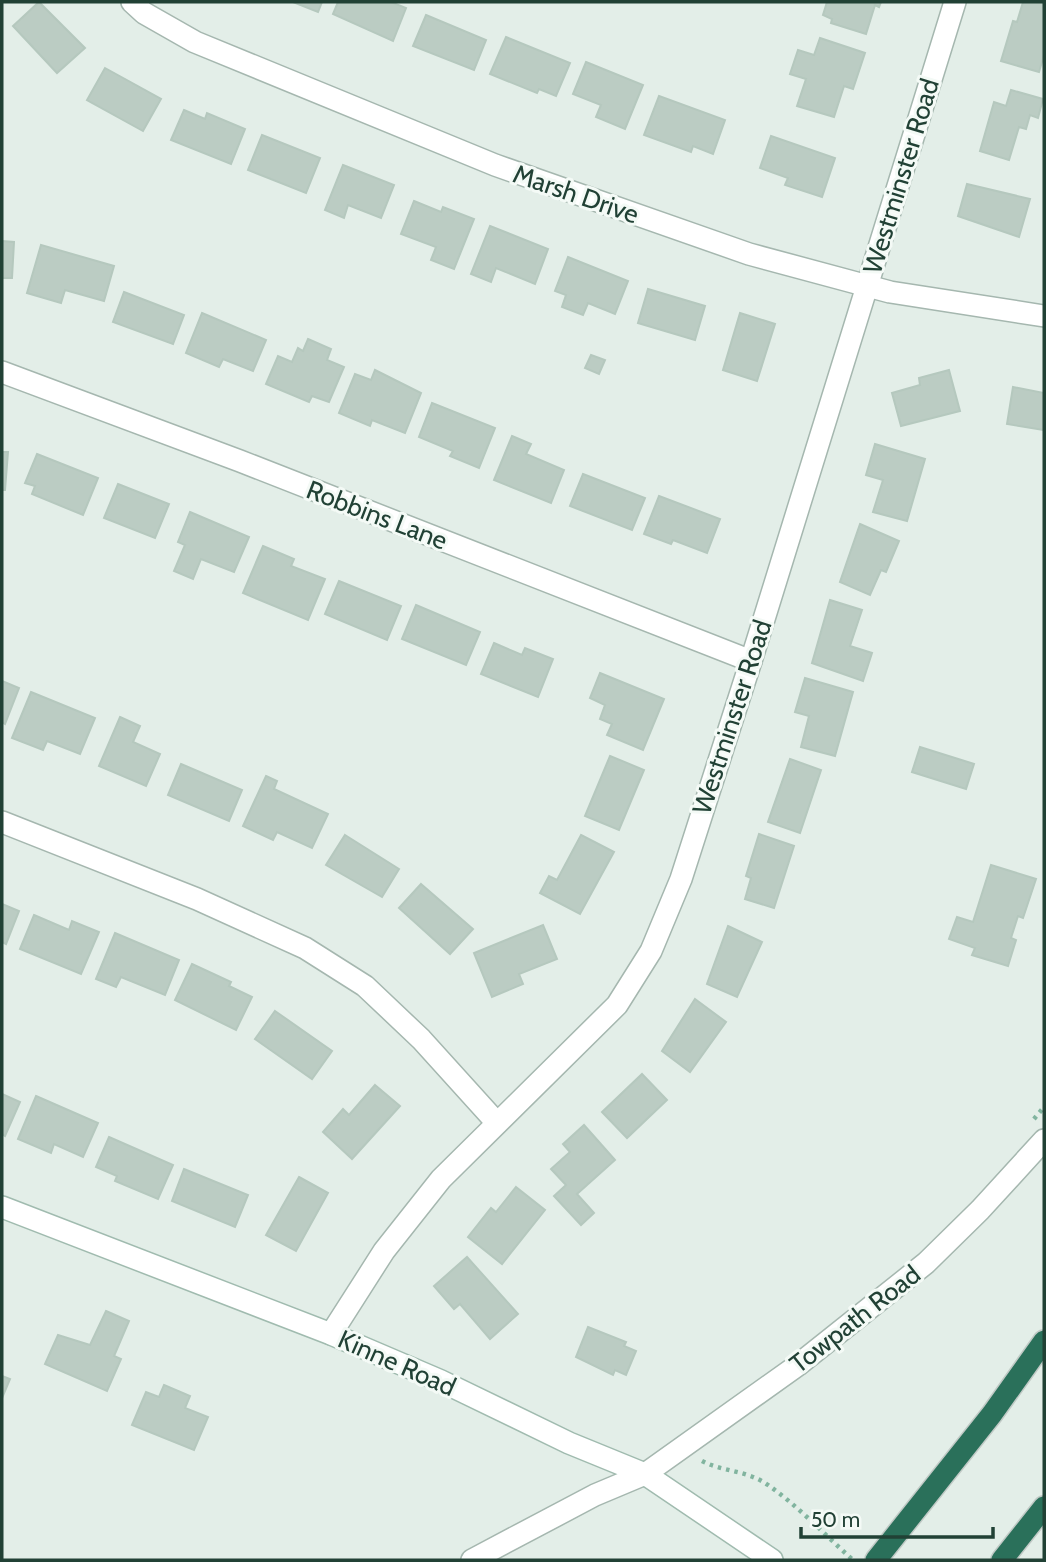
<svg xmlns="http://www.w3.org/2000/svg" width="1046" height="1562" font-family="Cabin,sans-serif">
  <style>
    .building { fill: #bbccc3; stroke: #b5c8be; stroke-width: 2 }
    .lines { fill: none; stroke-linecap: round; stroke-linejoin: round }
    .street-casing { stroke: #a5b7af; stroke-width: 24 }
    .secondary-casing { stroke: #a0bbaf; stroke-width: 24 }
    .highway-casing { stroke: #c1cac6; stroke-width: 24 }
    .path { stroke: #81b49f; stroke-width: 4.5; stroke-dasharray: 3.5 5; stroke-linecap: butt }
    .street { stroke: #fff; stroke-width: 21 }
    .secondary { stroke: #fff; stroke-width: 21 }
    .highway { stroke: #2a705a; stroke-width: 21 }
    .labels { text-anchor: middle; dominant-baseline: central; stroke-width: 6; stroke-linejoin: round; paint-order: stroke }
    .street-label { font-size: 26px; fill: #214135; stroke: #f4faf6 }
  </style>
  <rect width="100%" height="100%" fill="#e3eee8"/>
  <!-- building -->
  <g class="building">
    <polygon points="39,2 85,48 57,73 13,26"/>
    <polygon points="293,2 322,2 318,12"/>
    <polygon points="338,2 391,2 406,8 393,41 333,14"/>
    <polygon points="827,2 881,2 879,7 875,5 866,34 831,23 832,19 823,15"/>
    <polygon points="1023,2 1044,3 1044,55 1039,72 1001,61 1013,21 1017,22"/>
    <polygon points="426,15 486,40 474,70 413,46"/>
    <polygon points="506,37 570,63 556,96 539,89 537,93 490,74"/>
    <polygon points="820,38 865,53 853,89 844,86 834,117 797,106 806,79 790,74 798,50 814,55"/>
    <polygon points="586,62 643,85 625,129 596,117 601,105 573,94"/>
    <polygon points="105,68 161,99 143,131 87,100"/>
    <polygon points="1011,90 1043,99 1038,118 1030,115 1026,129 1019,127 1009,160 980,151 994,102 1006,106"/>
    <polygon points="659,96 725,120 713,154 693,146 691,152 644,135"/>
    <polygon points="184,110 205,119 207,113 245,129 231,164 171,140"/>
    <polygon points="262,135 320,158 306,193 248,170"/>
    <polygon points="771,136 835,158 822,197 785,185 788,178 760,168"/>
    <polygon points="343,165 394,185 381,218 348,205 344,218 325,210"/>
    <polygon points="967,184 1030,199 1019,237 958,216"/>
    <polygon points="414,201 441,212 443,207 474,219 454,269 431,260 436,247 401,234"/>
    <polygon points="490,226 548,249 535,284 496,268 491,282 471,274"/>
    <polygon points="2,241 14,242 12,278 2,278"/>
    <polygon points="41,245 114,266 104,301 65,290 61,303 27,293"/>
    <polygon points="568,257 628,281 615,314 588,303 583,315 562,307 566,295 555,291"/>
    <polygon points="648,289 705,306 695,340 638,323"/>
    <polygon points="124,292 184,315 173,344 113,322"/>
    <polygon points="202,313 266,340 253,371 223,359 219,367 186,353"/>
    <polygon points="740,313 775,324 757,381 723,370"/>
    <polygon points="308,339 331,349 327,360 344,367 329,402 312,396 309,402 266,384 278,356 292,362 298,348 303,351"/>
    <polygon points="591,355 605,360 599,374 585,368"/>
    <polygon points="375,370 421,393 405,433 372,420 370,426 339,413 355,374 371,380"/>
    <polygon points="949,370 960,411 901,426 892,393 920,385 919,378"/>
    <polygon points="1013,387 1044,393 1044,430 1007,424"/>
    <polygon points="432,403 495,428 479,468 450,456 453,451 419,437"/>
    <polygon points="512,436 531,444 526,454 564,470 551,503 494,480"/>
    <polygon points="875,444 925,459 907,521 873,512 883,480 866,475"/>
    <polygon points="2,452 8,452 5,490 2,490"/>
    <polygon points="37,454 98,478 83,515 32,494 35,486 25,483"/>
    <polygon points="583,474 645,498 632,530 570,506"/>
    <polygon points="118,484 169,504 155,538 104,518"/>
    <polygon points="659,496 720,519 707,553 673,540 671,544 644,534"/>
    <polygon points="190,512 249,537 234,572 201,559 193,579 174,571 185,545 178,542"/>
    <polygon points="860,524 899,541 886,572 881,570 870,595 840,582"/>
    <polygon points="263,546 294,559 291,566 325,579 308,620 243,593"/>
    <polygon points="339,581 401,606 387,640 325,614"/>
    <polygon points="830,600 862,610 850,646 872,653 863,681 812,663"/>
    <polygon points="416,605 480,632 466,665 402,639"/>
    <polygon points="494,643 522,655 525,648 553,659 538,697 481,674"/>
    <polygon points="600,673 664,699 643,750 607,735 612,724 600,719 605,705 590,698"/>
    <polygon points="805,678 853,692 835,756 801,747 809,716 795,712"/>
    <polygon points="2,681 19,688 5,724 2,722"/>
    <polygon points="31,692 95,718 80,754 47,741 43,750 12,738"/>
    <polygon points="120,717 140,726 133,742 160,754 146,786 99,766"/>
    <polygon points="920,747 974,764 966,789 912,772"/>
    <polygon points="610,756 644,770 619,830 585,816"/>
    <polygon points="790,759 821,770 800,833 768,822"/>
    <polygon points="181,764 242,790 229,821 168,795"/>
    <polygon points="266,776 277,781 274,789 328,814 312,848 277,832 273,840 243,826"/>
    <polygon points="759,834 794,846 774,908 745,899 751,878 746,876"/>
    <polygon points="345,835 399,869 382,897 326,865"/>
    <polygon points="581,835 614,852 580,914 540,893 549,876 557,880"/>
    <polygon points="991,865 1036,879 1023,918 1018,916 1011,938 1016,940 1008,966 972,955 975,948 949,939 957,917 973,922"/>
    <polygon points="421,884 473,929 450,954 399,908"/>
    <polygon points="2,904 19,911 6,944 2,942"/>
    <polygon points="34,915 69,930 72,921 99,932 81,974 20,949"/>
    <polygon points="543,925 557,959 519,974 523,984 492,997 474,953"/>
    <polygon points="728,926 762,942 737,997 707,984"/>
    <polygon points="115,933 179,960 165,995 121,977 116,987 96,979"/>
    <polygon points="192,964 231,982 229,986 252,997 236,1030 175,1000"/>
    <polygon points="695,999 726,1022 690,1072 662,1051"/>
    <polygon points="275,1011 332,1051 312,1079 255,1039"/>
    <polygon points="642,1074 667,1100 627,1138 602,1112"/>
    <polygon points="375,1085 400,1106 352,1159 323,1132 343,1109 349,1115"/>
    <polygon points="2,1094 20,1102 5,1136 2,1134"/>
    <polygon points="36,1096 98,1123 83,1157 54,1144 51,1153 18,1139"/>
    <polygon points="584,1125 615,1160 577,1194 594,1213 581,1225 554,1196 566,1185 551,1169 570,1152 563,1144"/>
    <polygon points="109,1137 173,1165 158,1199 115,1181 117,1176 96,1167"/>
    <polygon points="184,1169 248,1195 235,1227 172,1201"/>
    <polygon points="299,1177 328,1193 296,1251 266,1235"/>
    <polygon points="516,1187 545,1210 502,1264 468,1237 491,1208 496,1212"/>
    <polygon points="467,1257 518,1314 490,1339 460,1304 454,1309 434,1286"/>
    <polygon points="106,1311 129,1321 114,1356 121,1359 107,1391 45,1364 58,1335 90,1345"/>
    <polygon points="588,1327 626,1342 624,1346 636,1351 626,1375 615,1370 613,1375 576,1357"/>
    <polygon points="2,1376 10,1379 2,1398"/>
    <polygon points="164,1385 190,1396 185,1408 208,1417 194,1450 132,1425 146,1392 159,1397"/>
  </g>
  <g class="lines">
    <!-- street casing -->
    <g class="street-casing">
      <g id="street">
        <polyline points="132,2 144,13 195,42 495,165 749,254 890,292 1044,316"/>
        <polyline points="2,372 240,461 751,661"/>
        <polyline points="2,822 197,899 305,948 365,986 421,1039 497,1123"/>
        <polyline points="331,1334 384,1251 441,1179 617,1005 651,951 681,879 751,661 955,2"/>
        <polyline points="472,1560 595,1495 645,1474 798,1365 926,1263 980,1210 1044,1140"/>
      </g>
    </g>
    <!-- secondary casing -->
    <g class="secondary-casing">
      <polyline id="secondary" points="2,1207 331,1334 441,1381 569,1443 645,1474 772,1560"/>
    </g>
    <!-- highway casing -->
    <g class="highway-casing">
      <g id="highway">
        <polyline points="876,1560 992,1414 1044,1341"/>
        <polyline points="1002,1560 1044,1507"/>
      </g>
    </g>
    <!-- path -->
    <g class="path">
      <polyline points="1034,1119 1044,1107"/>
      <path d="M702,1461C723,1472 747,1470 768,1485C798,1506 825,1535 853,1560"/>
    </g>
    <!-- street -->
    <use href="#street" class="street"/>
    <!-- secondary -->
    <use href="#secondary" class="secondary"/>
    <!-- highway -->
    <use href="#highway" class="highway"/>
  </g>
  <g class="labels">
    <!-- street labels -->
    <g class="street-label">
      <text transform="translate(901 176) rotate(-73)">Westminster Road</text>
      <text transform="translate(576 194) rotate(19)">Marsh Drive</text>
      <text transform="translate(377 515) rotate(21)">Robbins Lane</text>
      <text transform="translate(732 717) rotate(-72)">Westminster Road</text>
      <text transform="translate(855 1319) rotate(-38)">Towpath Road</text>
      <text transform="translate(397 1363) rotate(24)">Kinne Road</text>
    </g>
  </g>
  <!-- border -->
  <rect width="1046" height="1562" fill="none" stroke="#214135" stroke-width="7"/>
  <!-- scale -->
  <path d="M801 1527v10h192v-10" fill="none" stroke="#214135" stroke-width="3.5"/>
  <text x="811" y="1527" font-size="21" fill="#214135" stroke="#f4faf6" stroke-width="5" paint-order="stroke">50 m</text>
</svg>
